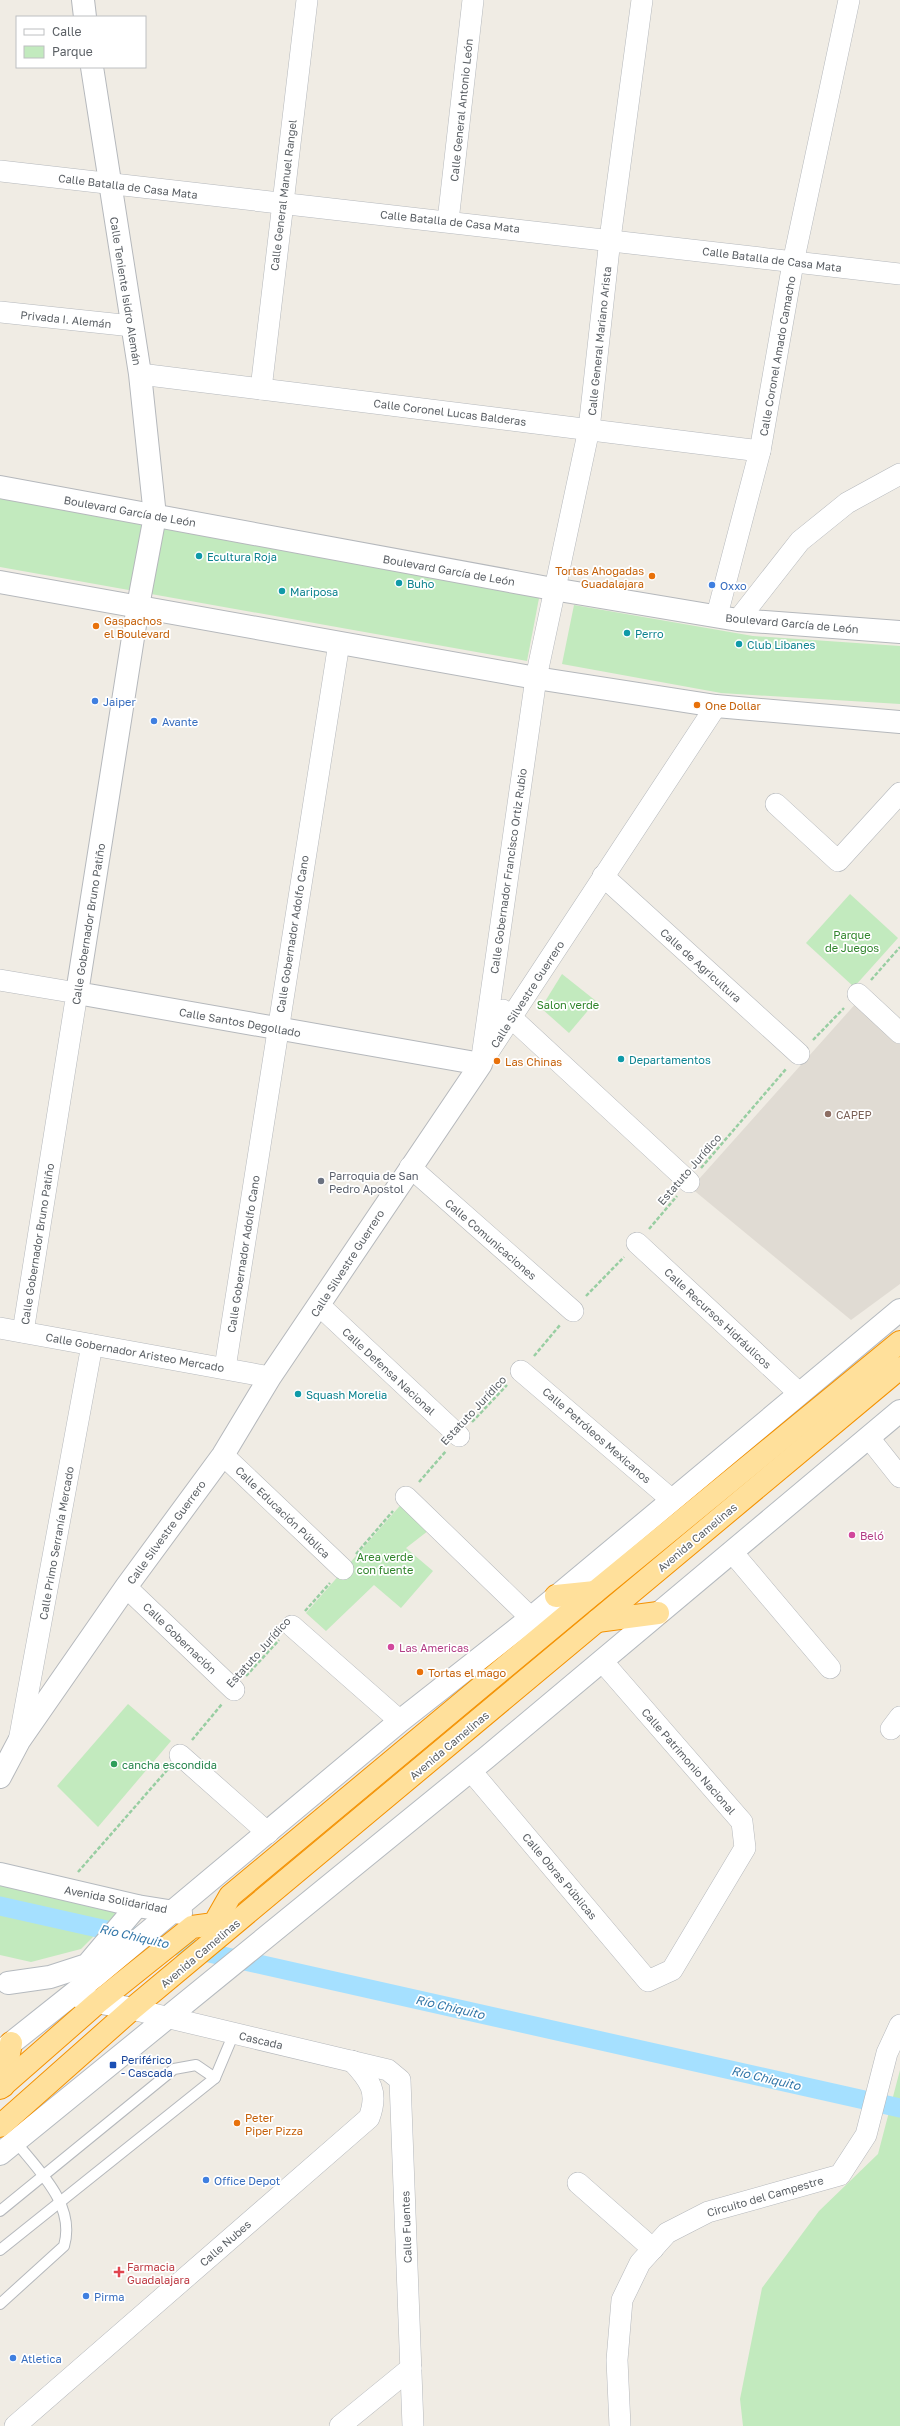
<svg xmlns="http://www.w3.org/2000/svg" width="900" height="2426" font-family="'Golos Text',sans-serif">
  <style>
    .education { fill: #e0dbd3 }
    .green { fill: #c2eabe }
    .lines { fill: none; stroke-linecap: round; stroke-linejoin: round }
    .canal { stroke: #a5e0ff; stroke-width: 19 }
    .service-casing { stroke: #b5b8bc; stroke-width: 12 }
    .minor-casing { stroke: #b5b8bc; stroke-width: 22 }
    .tertiary-casing { stroke: #b5b8bc; stroke-width: 24 }
    .secondary-casing { stroke: #b5babf; stroke-width: 24 }
    .trunk-casing { stroke: #f49100; stroke-width: 24 }
    .path { stroke: #98cea2; stroke-width: 2.5; stroke-dasharray: 4 2; stroke-linecap: butt }
    .service { stroke: #fff; stroke-width: 10 }
    .minor { stroke: #fff; stroke-width: 21 }
    .tertiary { stroke: #fff; stroke-width: 22 }
    .secondary { stroke: #fff; stroke-width: 22 }
    .trunk { stroke: #ffe09b; stroke-width: 22 }
    .culture-dot { fill: #0f9aa8; stroke: #fff; stroke-width: 1.5 }
    .food-dot { fill: #e8710a; stroke: #fff; stroke-width: 1.5 }
    .shop-dot { fill: #3f7fe0; stroke: #fff; stroke-width: 1.5 }
    .education-dot { fill: #8d6e63; stroke: #fff; stroke-width: 1.5 }
    .worship-dot { fill: #6b7280; stroke: #fff; stroke-width: 1.5 }
    .hotel-dot { fill: #d1479c; stroke: #fff; stroke-width: 1.5 }
    .leisure-dot { fill: #2e9e5b; stroke: #fff; stroke-width: 1.5 }
    .transit-dot { fill: #1a4fb4; stroke: #fff; stroke-width: 1.5 }
    .health-dot { fill: #e0444e; stroke: #fff; stroke-width: 1.5 }
    .labels { text-anchor: middle; dominant-baseline: central; stroke-width: 3.5; stroke-linejoin: round; paint-order: stroke }
    .street-label { font-size: 11px; fill: #5c6166; stroke: #fff }
    .culture-label { font-size: 11px; fill: #0d838f; stroke: #fff; text-anchor: start }
    .food-label { font-size: 11px; fill: #c56008; stroke: #fff; text-anchor: start }
    .shop-label { font-size: 11px; fill: #366cbe; stroke: #fff; text-anchor: start }
    .park-label { font-size: 11px; fill: #30852c; stroke: #fff }
    .education-label { font-size: 11px; fill: #785e54; stroke: #fff; text-anchor: start }
    .worship-label { font-size: 11px; fill: #5b616d; stroke: #fff; text-anchor: start }
    .hotel-label { font-size: 11px; fill: #b23c85; stroke: #fff; text-anchor: start }
    .leisure-label { font-size: 11px; fill: #27864d; stroke: #fff; text-anchor: start }
    .transit-label { font-size: 11px; fill: #164399; stroke: #fff; text-anchor: start }
    .health-label { font-size: 11px; fill: #be3a42; stroke: #fff; text-anchor: start }
    .water-label { font-size: 12px; font-style: italic; fill: #3377a9; stroke: #fff }
  </style>
  <rect width="100%" height="100%" fill="#f0ece4"/>
  <!-- education -->
  <polygon class="education" points="858,1001 900,1040 900,1284 851,1320 691,1188"/>
  <!-- green -->
  <g class="green">
    <polygon points="0,497 540,593 527,661 0,567"/>
    <polygon points="574,605 753,636 900,646 900,704 721,693 562,664"/>
    <polygon points="850,894 898,938 854,987 806,943"/>
    <polygon points="562,974 596,1001 569,1033 541,1008"/>
    <polygon points="405,1500 433,1527 406,1548 433,1571 401,1608 374,1585 326,1631 306,1613"/>
    <polygon points="128,1704 171,1741 98,1827 57,1786"/>
    <polygon points="0,1871 129,1901 81,1949 31,1962 0,1955"/>
    <polygon points="900,2070 900,2426 743,2426 740,2399 762,2288 819,2211 878,2154"/>
  </g>
  <g class="lines">
    <!-- canal -->
    <polyline class="canal" points="0,1906 900,2108"/>
    <!-- service casing -->
    <g class="service-casing">
      <g id="service">
        <polyline points="0,2211 174,2069 196,2065 215,2078"/>
        <polyline points="0,2250 215,2078 234,2033"/>
        <path d="M0,2304L64,2246C76,2205 39,2171 15,2141"/>
      </g>
    </g>
    <!-- minor casing -->
    <g class="minor-casing">
      <g id="minor">
        <polyline points="0,171 900,274"/>
        <polyline points="448,221 473,0"/>
        <polyline points="0,312 132,326"/>
        <polyline points="140,374 760,451"/>
        <polyline points="261,389 307,0"/>
        <polyline points="717,615 760,451 793,263 849,0"/>
        <polyline points="738,620 800,541 847,503 900,474"/>
        <polyline points="776,804 838,861 900,793"/>
        <polyline points="603,876 799,1054"/>
        <polyline points="0,980 77,993 23,1332"/>
        <polyline points="858,994 900,1033"/>
        <polyline points="503,1010 689,1182"/>
        <polyline points="483,1060 716,706"/>
        <polyline points="481,1064 536,678 589,429 610,239 642,0"/>
        <polyline points="410,1167 573,1311"/>
        <polyline points="637,1243 799,1393"/>
        <polyline points="320,1306 459,1436"/>
        <polyline points="0,1328 270,1377"/>
        <polyline points="225,1368 339,643"/>
        <polyline points="521,1371 672,1500"/>
        <polyline points="869,1438 900,1477"/>
        <polyline points="223,1455 343,1569"/>
        <polyline points="406,1497 531,1618"/>
        <polyline points="732,1552 830,1668"/>
        <polyline points="126,1587 234,1690"/>
        <polyline points="292,1626 400,1721"/>
        <polyline points="891,1729 900,1717"/>
        <polyline points="19,1741 92,1345"/>
        <polyline points="180,1755 268,1833"/>
        <polyline points="471,1771 648,1981 672,1970 745,1848 742,1822 602,1661"/>
        <polyline points="132,2009 388,2070 400,2080 413,2426"/>
        <polyline points="578,2183 653,2249"/>
        <path d="M15,2426L369,2118C379,2092 370,2080 352,2061"/>
        <polyline points="340,2426 411,2368"/>
        <polyline points="620,2426 617,2360 622,2300 640,2263 667,2233 708,2212 840,2175 866,2135 887,2053 900,2025"/>
      </g>
    </g>
    <!-- tertiary casing -->
    <g class="tertiary-casing">
      <g id="tertiary">
        <polyline points="83,0 85,17"/>
        <polyline points="0,487 553,589 738,620 900,632"/>
        <polyline points="0,582 536,678 716,706 900,722"/>
        <polyline points="0,1777 19,1741 126,1587 223,1455 270,1377 481,1064 77,993 138,606 155,516 140,374 92,67"/>
      </g>
    </g>
    <!-- secondary casing -->
    <g class="secondary-casing">
      <g id="secondary">
        <polyline points="0,1874 137,1906 181,1913"/>
        <polyline points="8,1983 50,1977 87,1965 137,1906"/>
        <polyline points="83,1999 132,2009"/>
        <polyline points="0,2052 93,1978 400,1721 531,1618 900,1310"/>
        <polyline points="0,2154 486,1758 900,1411"/>
      </g>
    </g>
    <!-- trunk casing -->
    <g class="trunk-casing">
      <g id="trunk">
        <polyline points="556,1596 595,1592"/>
        <polyline points="597,1621 658,1613"/>
        <polyline points="3,2086 11,2043"/>
        <polyline points="0,2088 97,2003 192,1927 214,1924 230,1896 595,1592 900,1342"/>
        <polyline points="0,2126 132,2009 900,1368"/>
      </g>
    </g>
    <!-- path -->
    <g class="path">
      <polyline points="871,980 900,947"/>
      <polyline points="813,1040 844,1008"/>
      <polyline points="701,1168 786,1069"/>
      <polyline points="649,1229 677,1196"/>
      <polyline points="586,1296 624,1257"/>
      <polyline points="534,1356 560,1325"/>
      <polyline points="472,1422 507,1385"/>
      <polyline points="419,1482 446,1451"/>
      <polyline points="356,1554 393,1511"/>
      <polyline points="305,1611 330,1583"/>
      <polyline points="246,1676 279,1640"/>
      <polyline points="192,1740 222,1704"/>
      <polyline points="78,1872 168,1769"/>
    </g>
    <!-- service -->
    <use href="#service" class="service"/>
    <!-- minor -->
    <use href="#minor" class="minor"/>
    <!-- tertiary -->
    <use href="#tertiary" class="tertiary"/>
    <!-- secondary -->
    <use href="#secondary" class="secondary"/>
    <!-- trunk -->
    <use href="#trunk" class="trunk"/>
  </g>
  <!-- markers -->
  <g class="culture-dot">
    <circle cx="199" cy="556" r="4"/>
    <circle cx="399" cy="583" r="4"/>
    <circle cx="282" cy="591" r="4"/>
    <circle cx="627" cy="633" r="4"/>
    <circle cx="739" cy="644" r="4"/>
    <circle cx="621" cy="1059" r="4"/>
    <circle cx="298" cy="1394" r="4"/>
  </g>
  <g class="food-dot">
    <circle cx="652" cy="576" r="4"/>
    <circle cx="96" cy="626" r="4"/>
    <circle cx="697" cy="705" r="4"/>
    <circle cx="497" cy="1061" r="4"/>
    <circle cx="420" cy="1672" r="4"/>
    <circle cx="237" cy="2123" r="4"/>
  </g>
  <g class="shop-dot">
    <circle cx="712" cy="585" r="4"/>
    <circle cx="95" cy="701" r="4"/>
    <circle cx="154" cy="721" r="4"/>
    <circle cx="206" cy="2180" r="4"/>
    <circle cx="86" cy="2296" r="4"/>
    <circle cx="13" cy="2358" r="4"/>
  </g>
  <circle class="education-dot" cx="828" cy="1114" r="4"/>
  <circle class="worship-dot" cx="321" cy="1181" r="4"/>
  <g class="hotel-dot">
    <circle cx="852" cy="1535" r="4"/>
    <circle cx="391" cy="1647" r="4"/>
  </g>
  <circle class="leisure-dot" cx="114" cy="1764" r="4"/>
  <rect class="transit-dot" x="109" y="2061" width="8" height="8" rx="2"/>
  <path class="health-dot" d="M117 2266h4v4h4v4h-4v4h-4v-4h-4v-4h4z"/>
  <g class="labels">
    <!-- street labels -->
    <g class="street-label">
      <text transform="translate(461 110) rotate(-84)">Calle General Antonio León</text>
      <text transform="translate(128 186) rotate(7)">Calle Batalla de Casa Mata</text>
      <text transform="translate(283 195) rotate(-83)">Calle General Manuel Rangel</text>
      <text transform="translate(450 221) rotate(6)">Calle Batalla de Casa Mata</text>
      <text transform="translate(772 259) rotate(7)">Calle Batalla de Casa Mata</text>
      <text transform="translate(126 291) rotate(81)">Calle Teniente Isidro Alemán</text>
      <text transform="translate(66 319) rotate(6)">Privada I. Alemán</text>
      <text transform="translate(599 341) rotate(-84)">Calle General Mariano Arista</text>
      <text transform="translate(777 356) rotate(-80)">Calle Coronel Amado Camacho</text>
      <text transform="translate(450 412) rotate(7)">Calle Coronel Lucas Balderas</text>
      <text transform="translate(130 511) rotate(10)">Boulevard García de León</text>
      <text transform="translate(449 570) rotate(10)">Boulevard García de León</text>
      <text transform="translate(792 623) rotate(5)">Boulevard García de León</text>
      <text transform="translate(508 871) rotate(-82)">Calle Gobernador Francisco Ortiz Rubio</text>
      <text transform="translate(88 924) rotate(-81)">Calle Gobernador Bruno Patiño</text>
      <text transform="translate(292 934) rotate(-81)">Calle Gobernador Adolfo Cano</text>
      <text transform="translate(701 965) rotate(42)">Calle de Agricultura</text>
      <text transform="translate(527 994) rotate(-57)">Calle Silvestre Guerrero</text>
      <text transform="translate(240 1022) rotate(10)">Calle Santos Degollado</text>
      <text transform="translate(689 1169) rotate(-49)">Estatuto Jurídico</text>
      <text transform="translate(491 1239) rotate(41)">Calle Comunicaciones</text>
      <text transform="translate(37 1244) rotate(-81)">Calle Gobernador Bruno Patiño</text>
      <text transform="translate(243 1254) rotate(-81)">Calle Gobernador Adolfo Cano</text>
      <text transform="translate(347 1263) rotate(-57)">Calle Silvestre Guerrero</text>
      <text transform="translate(718 1318) rotate(43)">Calle Recursos Hidráulicos</text>
      <text transform="translate(135 1352) rotate(10)">Calle Gobernador Aristeo Mercado</text>
      <text transform="translate(389 1371) rotate(43)">Calle Defensa Nacional</text>
      <text transform="translate(473 1410) rotate(-47)">Estatuto Jurídico</text>
      <text transform="translate(597 1435) rotate(41)">Calle Petróleos Mexicanos</text>
      <text transform="translate(283 1512) rotate(44)">Calle Educación Pública</text>
      <text transform="translate(166 1532) rotate(-54)">Calle Silvestre Guerrero</text>
      <text transform="translate(697 1537) rotate(-40)">Avenida Camelinas</text>
      <text transform="translate(56 1543) rotate(-80)">Calle Primo Serranía Mercado</text>
      <text transform="translate(180 1638) rotate(44)">Calle Gobernación</text>
      <text transform="translate(258 1652) rotate(-48)">Estatuto Jurídico</text>
      <text transform="translate(449 1745) rotate(-40)">Avenida Camelinas</text>
      <text transform="translate(689 1761) rotate(49)">Calle Patrimonio Nacional</text>
      <text transform="translate(560 1876) rotate(50)">Calle Obras Públicas</text>
      <text transform="translate(116 1899) rotate(11)">Avenida Solidaridad</text>
      <text transform="translate(200 1953) rotate(-40)">Avenida Camelinas</text>
      <text transform="translate(261 2040) rotate(13)">Cascada</text>
      <text transform="translate(765 2196) rotate(-16)">Circuito del Campestre</text>
      <text transform="translate(406 2227) rotate(-92)">Calle Fuentes</text>
      <text transform="translate(225 2243) rotate(-41)">Calle Nubes</text>
    </g>
    <!-- culture labels -->
    <g class="culture-label">
      <text x="207" y="556">Ecultura Roja</text>
      <text x="407" y="583">Buho</text>
      <text x="290" y="591">Mariposa</text>
      <text x="635" y="633">Perro</text>
      <text x="747" y="644">Club Libanes</text>
      <text x="629" y="1059">Departamentos</text>
      <text x="306" y="1394">Squash Morelia</text>
    </g>
    <!-- food labels -->
    <g class="food-label">
      <text x="644" y="570" text-anchor="end">Tortas Ahogadas<tspan x="644" dy="13">Guadalajara</tspan></text>
      <text x="104" y="620">Gaspachos<tspan x="104" dy="13">el Boulevard</tspan></text>
      <text x="705" y="705">One Dollar</text>
      <text x="505" y="1061">Las Chinas</text>
      <text x="428" y="1672">Tortas el mago</text>
      <text x="245" y="2117">Peter<tspan x="245" dy="13">Piper Pizza</tspan></text>
    </g>
    <!-- shop labels -->
    <g class="shop-label">
      <text x="720" y="585">Oxxo</text>
      <text x="103" y="701">Jaiper</text>
      <text x="162" y="721">Avante</text>
      <text x="214" y="2180">Office Depot</text>
      <text x="94" y="2296">Pirma</text>
      <text x="21" y="2358">Atletica</text>
    </g>
    <!-- park labels -->
    <g class="park-label">
      <text x="852" y="934">Parque<tspan x="852" dy="13">de Juegos</tspan></text>
      <text x="568" y="1004">Salon verde</text>
      <text x="385" y="1556">Area verde<tspan x="385" dy="13">con fuente</tspan></text>
    </g>
    <!-- education labels -->
    <g class="education-label">
      <text x="836" y="1114">CAPEP</text>
    </g>
    <!-- worship labels -->
    <g class="worship-label">
      <text x="329" y="1175">Parroquia de San<tspan x="329" dy="13">Pedro Apostol</tspan></text>
    </g>
    <!-- hotel labels -->
    <g class="hotel-label">
      <text x="860" y="1535">Beló</text>
      <text x="399" y="1647">Las Americas</text>
    </g>
    <!-- leisure labels -->
    <g class="leisure-label">
      <text x="122" y="1764">cancha escondida</text>
    </g>
    <!-- transit labels -->
    <g class="transit-label">
      <text x="121" y="2059">Periférico<tspan x="121" dy="13">- Cascada</tspan></text>
    </g>
    <!-- health labels -->
    <g class="health-label">
      <text x="127" y="2266">Farmacia<tspan x="127" dy="13">Guadalajara</tspan></text>
    </g>
    <!-- water labels -->
    <g class="water-label">
      <text transform="translate(134 1936) rotate(13)">Río Chiquito</text>
      <text transform="translate(450 2007) rotate(13)">Río Chiquito</text>
      <text transform="translate(766 2078) rotate(13)">Río Chiquito</text>
    </g>
  </g>
  <!-- legend -->
  <rect x="16" y="16" width="130" height="52" fill="#ffffff" stroke="#bec0c2"/>
  <rect x="24" y="29" width="20" height="6" fill="#ffffff" stroke="#bec0c2"/>
  <text x="52" y="36" font-size="12" fill="#5c6166">Calle</text>
  <rect x="24" y="46" width="20" height="12" fill="#c2eabe" stroke="#bec0c2"/>
  <text x="52" y="56" font-size="12" fill="#5c6166">Parque</text>
</svg>
